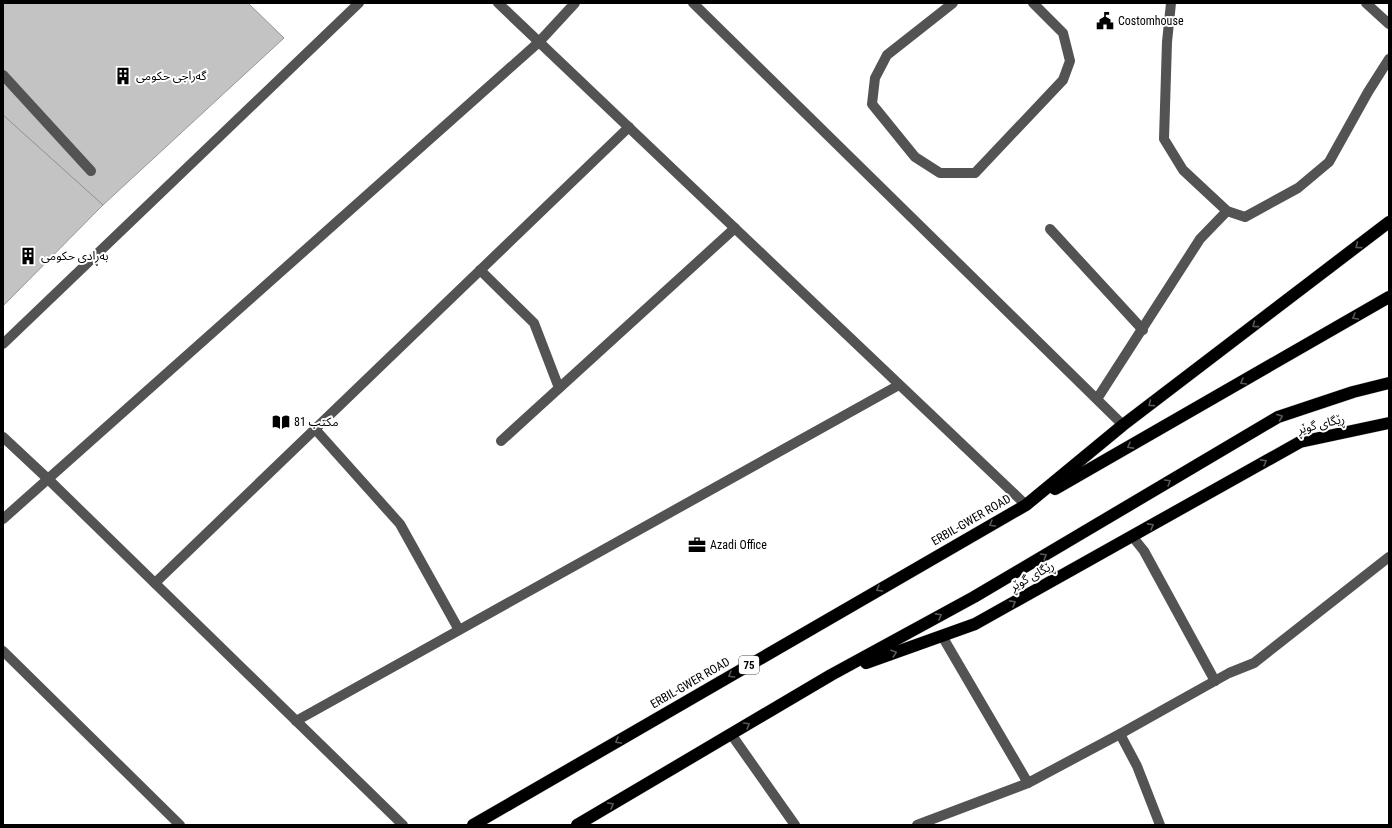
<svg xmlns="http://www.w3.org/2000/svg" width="1392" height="828" font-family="'Roboto Condensed','Noto Sans Arabic',sans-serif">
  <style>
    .building { fill: #c3c3c3; stroke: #979797 }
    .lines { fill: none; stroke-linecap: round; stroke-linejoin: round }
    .highway-casing { stroke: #dbdbdb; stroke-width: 13 }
    .minor { stroke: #535353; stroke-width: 10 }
    .highway { stroke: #000; stroke-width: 12 }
    .oneway { stroke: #595959 }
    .labels { text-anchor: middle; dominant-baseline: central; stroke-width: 4; stroke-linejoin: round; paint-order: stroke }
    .shield { fill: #fff; stroke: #4c4c4c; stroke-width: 1 }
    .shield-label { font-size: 11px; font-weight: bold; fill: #000 }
    .poi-label { font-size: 12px; fill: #000; stroke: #fff; text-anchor: start }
    .street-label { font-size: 12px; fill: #000; stroke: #fff }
  </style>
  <rect width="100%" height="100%" fill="#fff"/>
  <!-- building -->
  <g class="building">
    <polygon points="3,3 248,3 284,38 103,205 3,115"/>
    <polygon points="3,115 103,205 3,306"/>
  </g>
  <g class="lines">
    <!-- highway casing -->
    <g class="highway-casing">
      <g id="highway">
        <polyline points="1055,489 1389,297"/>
        <polyline points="866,663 975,624 1300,442 1389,423"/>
        <polyline points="473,825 1026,505 1123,425 1389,222"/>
        <polyline points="577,825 831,675 974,597 1278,417 1353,392 1389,383"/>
      </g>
    </g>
    <!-- minor -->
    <g class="minor">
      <polyline points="498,3 1026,505"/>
      <polyline points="693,3 1123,425"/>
      <polyline points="953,3 887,55 875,78 872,104 915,157 940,173 975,173 1063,80 1070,61 1063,33 1033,3"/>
      <polyline points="1171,3 1167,42 1164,139 1183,170 1227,211 1245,217 1298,188 1329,162 1368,92 1389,59"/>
      <polyline points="1366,3 1389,24"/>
      <polyline points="3,75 91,171"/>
      <polyline points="1050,229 1143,330"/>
      <polyline points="480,270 534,323 559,388"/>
      <polyline points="3,344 359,3"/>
      <polyline points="1097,399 1200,239 1227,211"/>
      <polyline points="315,429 400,524 459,630"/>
      <polyline points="3,437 48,479 403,825"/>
      <polyline points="501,441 735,228"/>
      <polyline points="3,519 539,42 575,3"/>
      <polyline points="1132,536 1144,551 1215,681"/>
      <polyline points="155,583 629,127"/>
      <polyline points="942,636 1028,783"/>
      <polyline points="3,651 180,825"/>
      <polyline points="296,721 899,385"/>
      <polyline points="731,734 795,825"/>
      <polyline points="1120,734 1137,766 1160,825"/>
      <polyline points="917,825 1028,783 1120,734 1229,673 1254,663 1389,557"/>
    </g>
    <!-- highway -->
    <use href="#highway" class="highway"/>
  </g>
  <!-- one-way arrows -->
  <defs><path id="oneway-chevron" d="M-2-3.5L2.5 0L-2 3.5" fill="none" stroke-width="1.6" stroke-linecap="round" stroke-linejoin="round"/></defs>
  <g class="oneway">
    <use href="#oneway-chevron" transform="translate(1358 246) rotate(143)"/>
    <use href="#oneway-chevron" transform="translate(1355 317) rotate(150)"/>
    <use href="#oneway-chevron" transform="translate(1255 325) rotate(143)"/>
    <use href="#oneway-chevron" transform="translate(1243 382) rotate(150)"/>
    <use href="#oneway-chevron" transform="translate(1151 404) rotate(143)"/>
    <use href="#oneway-chevron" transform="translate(1280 417) rotate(-23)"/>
    <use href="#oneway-chevron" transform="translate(1130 446) rotate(151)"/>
    <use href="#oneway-chevron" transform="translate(1264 462) rotate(-29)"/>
    <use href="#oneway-chevron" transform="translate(1168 482) rotate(-31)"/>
    <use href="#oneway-chevron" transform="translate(992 524) rotate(150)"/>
    <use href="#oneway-chevron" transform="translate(1151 526) rotate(-29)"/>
    <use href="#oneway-chevron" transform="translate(1044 556) rotate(-31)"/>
    <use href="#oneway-chevron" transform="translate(879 589) rotate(150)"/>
    <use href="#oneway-chevron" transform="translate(1013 603) rotate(-29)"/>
    <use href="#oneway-chevron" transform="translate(939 616) rotate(-29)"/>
    <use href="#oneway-chevron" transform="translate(894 653) rotate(-19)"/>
    <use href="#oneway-chevron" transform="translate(731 675) rotate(150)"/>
    <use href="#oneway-chevron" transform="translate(747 725) rotate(-31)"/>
    <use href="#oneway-chevron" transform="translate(618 741) rotate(150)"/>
    <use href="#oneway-chevron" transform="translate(611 805) rotate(-30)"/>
  </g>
  <!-- icons -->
  <defs>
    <g id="civic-bare" transform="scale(1.38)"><path d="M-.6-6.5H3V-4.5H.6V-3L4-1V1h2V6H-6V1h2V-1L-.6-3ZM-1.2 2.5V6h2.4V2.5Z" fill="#000" stroke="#fff" stroke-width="2.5" paint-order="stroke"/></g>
    <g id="building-bare" transform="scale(1.38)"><path d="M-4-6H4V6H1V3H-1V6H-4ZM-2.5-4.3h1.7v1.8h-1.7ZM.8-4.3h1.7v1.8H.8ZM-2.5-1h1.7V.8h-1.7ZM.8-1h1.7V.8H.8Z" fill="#000" stroke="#fff" stroke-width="2.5" paint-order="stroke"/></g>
    <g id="library-bare" transform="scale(1.38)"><path d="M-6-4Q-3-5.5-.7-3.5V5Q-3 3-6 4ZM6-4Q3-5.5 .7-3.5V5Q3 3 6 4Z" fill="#000" stroke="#fff" stroke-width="2.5" paint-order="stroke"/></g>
    <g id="office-bare" transform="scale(1.38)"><path d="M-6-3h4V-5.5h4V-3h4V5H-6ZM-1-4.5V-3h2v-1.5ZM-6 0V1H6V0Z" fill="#000" stroke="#fff" stroke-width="2.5" paint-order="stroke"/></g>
  </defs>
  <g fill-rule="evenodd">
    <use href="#civic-bare" x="1105" y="21"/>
    <use href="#building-bare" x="123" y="76"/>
    <use href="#building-bare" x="28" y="256"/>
    <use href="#library-bare" x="281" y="422"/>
    <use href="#office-bare" x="697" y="545"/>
  </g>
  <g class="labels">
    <!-- shield labels -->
    <rect class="shield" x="739" y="656" width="20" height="18" rx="3"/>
    <g class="shield-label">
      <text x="749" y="665">75</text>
    </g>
    <!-- poi labels -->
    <g class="poi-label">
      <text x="1118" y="21">Costomhouse</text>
      <text x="136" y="76">گەراجی حکومی</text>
      <text x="41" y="256">بەڕادی حکومی</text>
      <text x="294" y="422">مكتب 81</text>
      <text x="710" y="545">Azadi Office</text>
    </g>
    <!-- street labels -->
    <g class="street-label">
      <text transform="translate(1321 424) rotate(-14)">ڕێگای گوێڕ</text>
      <text transform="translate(971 520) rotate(-30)">ERBIL-GWER ROAD</text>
      <text transform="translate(1032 576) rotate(-29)">ڕێگای گوێڕ</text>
      <text transform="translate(690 683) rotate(-30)">ERBIL-GWER ROAD</text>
    </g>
  </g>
  <!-- border -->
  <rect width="1392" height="828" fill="none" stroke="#000000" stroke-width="8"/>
</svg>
